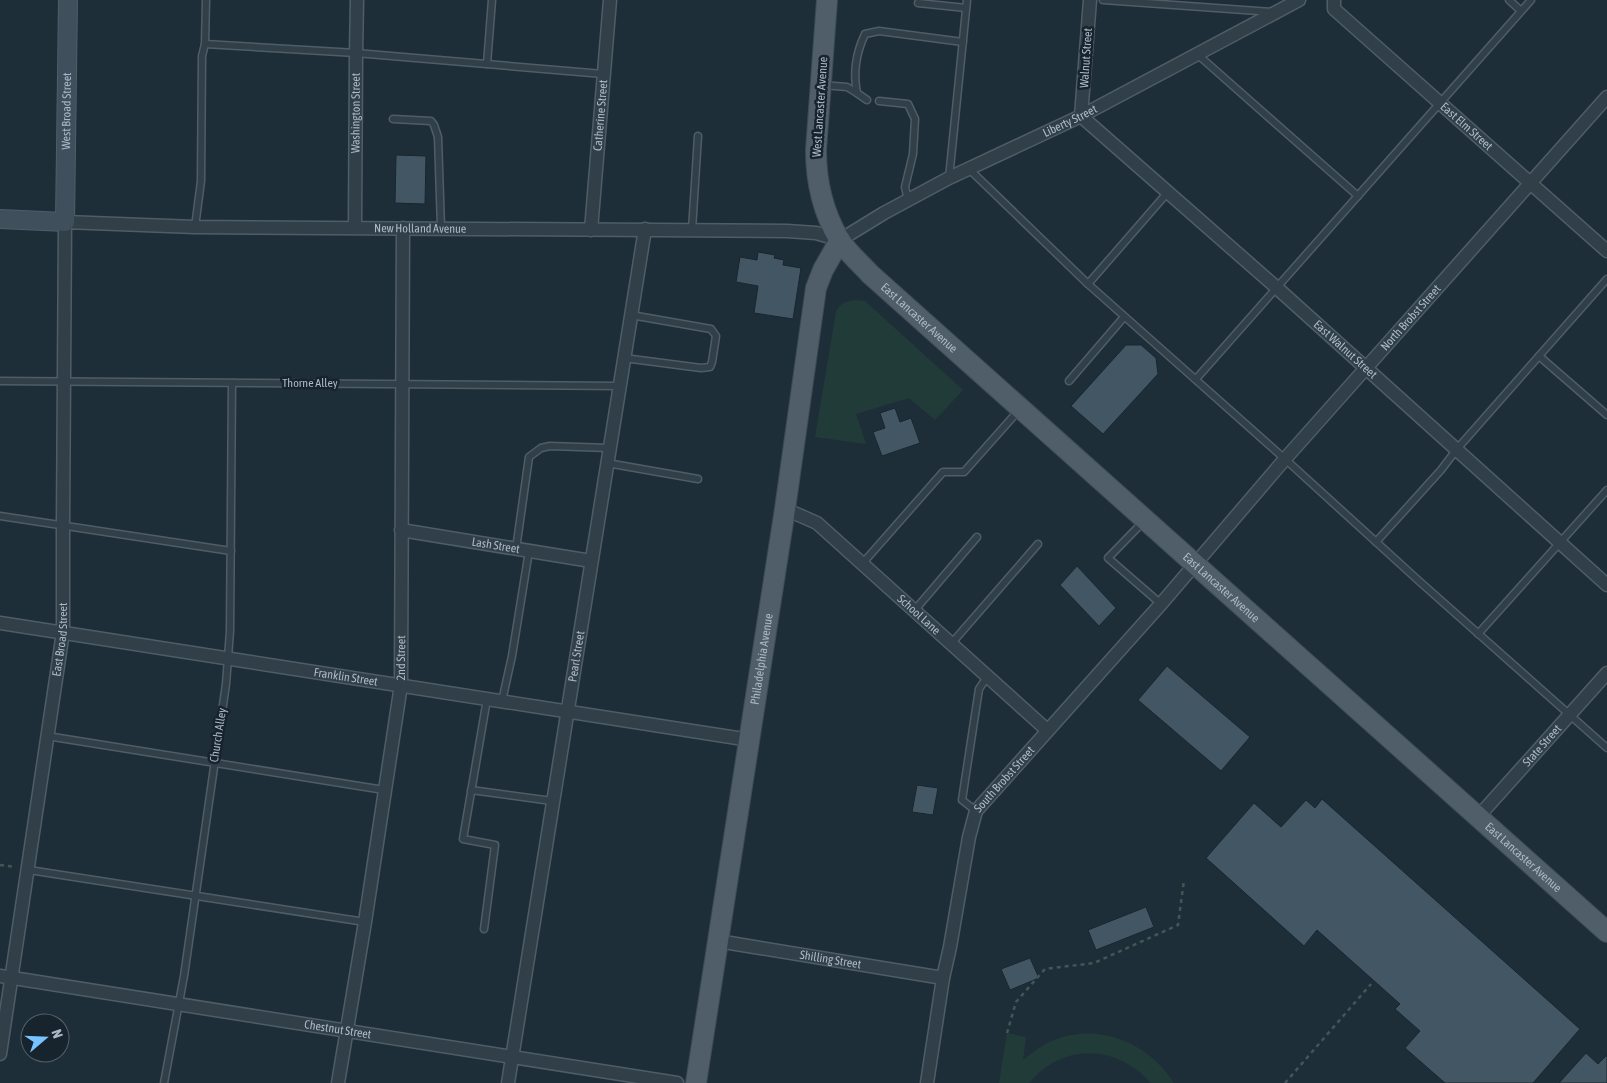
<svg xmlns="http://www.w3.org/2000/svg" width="1607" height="1083" font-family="'Asap Condensed',sans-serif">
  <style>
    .green { fill: #213b39 }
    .building { fill: #435663; stroke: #19262f }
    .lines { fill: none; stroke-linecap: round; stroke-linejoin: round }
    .lane-casing { stroke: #4f5d67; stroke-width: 9 }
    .street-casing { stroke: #4f5d67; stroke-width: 15 }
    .secondary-casing { stroke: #4f5d67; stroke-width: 20 }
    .primary-casing { stroke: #3e4b55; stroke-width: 22 }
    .path { stroke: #3f5857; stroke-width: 2.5; stroke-dasharray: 4 4; stroke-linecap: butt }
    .lane { stroke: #313f49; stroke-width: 6 }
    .street { stroke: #313f49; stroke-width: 12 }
    .secondary { stroke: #3f4f5c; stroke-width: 18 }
    .primary { stroke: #4f5e69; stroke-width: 20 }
    .labels { text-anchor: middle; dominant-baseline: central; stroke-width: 5; stroke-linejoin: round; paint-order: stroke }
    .street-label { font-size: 12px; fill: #abbac6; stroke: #17242d }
  </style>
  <rect width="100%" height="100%" fill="#1e2e38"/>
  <!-- green -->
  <g class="green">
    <path d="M854,300L865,301L963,390L935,420L909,398L856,414L866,444L815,437L836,312C840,303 845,302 854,300Z"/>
    <path d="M1007,1033L1026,1037L1023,1060C1030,1055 1036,1049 1044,1045C1091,1019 1147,1040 1174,1083H1151C1116,1044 1063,1043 1029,1083H999Z"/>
  </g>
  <!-- building -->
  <g class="building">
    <polygon points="396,155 426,156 425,204 395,203"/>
    <polygon points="758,252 775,255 774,258 784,260 783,265 801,268 793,319 754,313 758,286 736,282 740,257 757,260"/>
    <polygon points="1126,345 1141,345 1156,358 1158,374 1103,434 1071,406"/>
    <polygon points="895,408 900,422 911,418 920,443 882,456 873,432 885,428 880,413"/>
    <polygon points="1077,566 1116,608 1099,626 1060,585"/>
    <polygon points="1167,666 1250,737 1221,771 1138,700"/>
    <polygon points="917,785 938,788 933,815 912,812"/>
    <polygon points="1322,799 1580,1029 1533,1083 1445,1083 1405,1048 1420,1031 1395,1009 1400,1004 1317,930 1304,946 1206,858 1254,803 1281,827 1306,800 1315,808"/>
    <polygon points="1146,907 1154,927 1096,950 1088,930"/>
    <polygon points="1030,958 1039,978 1010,990 1001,969"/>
    <polygon points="1586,1053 1598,1064 1607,1055 1607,1083 1559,1083"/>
  </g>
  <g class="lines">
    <!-- lane casing -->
    <g class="lane-casing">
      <g id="lane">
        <polyline points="1103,0 1273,12"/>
        <polyline points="1509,0 1521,11"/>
        <polyline points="918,3 966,8"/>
        <polyline points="205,44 356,53 603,74"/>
        <polyline points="1197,54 1358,196"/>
        <polyline points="487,64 492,0"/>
        <polyline points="822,85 847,87 857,93"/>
        <path d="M867,100L857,93C853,73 856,53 865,34L879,31L963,42"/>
        <polyline points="879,101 908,104 915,119 913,154 905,187 908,200"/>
        <polyline points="393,119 431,121 434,125 438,137 441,228"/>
        <polyline points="968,168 1088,284 1285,459 1419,581 1607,748"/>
        <polyline points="949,178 967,0"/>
        <polyline points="195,227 201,181 202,56 205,44 206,0"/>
        <polyline points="692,230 698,136"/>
        <polyline points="1088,284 1168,192"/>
        <polyline points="1539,356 1607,415"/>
        <polyline points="624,358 701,368 710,367 712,362 716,336 711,329 631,315"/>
        <polyline points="1196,379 1531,0"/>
        <polyline points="0,381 619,386"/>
        <polyline points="1069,381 1124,317"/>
        <polyline points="607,463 698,479"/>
        <polyline points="0,516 231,551"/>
        <polyline points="1143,522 1108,558 1161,604"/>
        <polyline points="1376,542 1441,470 1457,449 1607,279"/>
        <polyline points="516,549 529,457 541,448 550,446 609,448"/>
        <polyline points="862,564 943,472 964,472 1019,410"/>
        <polyline points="914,611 977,537"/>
        <polyline points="1478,634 1607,490"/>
        <polyline points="951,644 1038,544"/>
        <polyline points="502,701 512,656 529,551"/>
        <polyline points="47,736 384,790"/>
        <polyline points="471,790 552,801"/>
        <polyline points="976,811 962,800 979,689 987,677"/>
        <polyline points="29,870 365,922"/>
        <polyline points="484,929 495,845 463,839 487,699"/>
        <polyline points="164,1083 184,976 226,684 230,631 232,383"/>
      </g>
    </g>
    <!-- street casing -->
    <g class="street-casing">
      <g id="street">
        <path id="s1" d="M1090,0L1081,116L1277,288L1607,585"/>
        <path id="s2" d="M1334,0V9L1607,251"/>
        <path id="s3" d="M355,227L356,53L357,0"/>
        <path id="s4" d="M591,230L610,0"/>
        <path id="s5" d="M785,509L817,523L1047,730"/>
        <path id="s6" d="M401,530L591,561"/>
        <path id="s7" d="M0,623L750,740"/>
        <path id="s8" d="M1478,817L1607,673"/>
        <path id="s9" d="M718,941L943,978"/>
        <path id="s10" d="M0,976L677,1083"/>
        <path id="s11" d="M0,1054L63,632V526L65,222L195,227L787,231L816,233L840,240L884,213L949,178L1081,116L1299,0"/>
        <path id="s12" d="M338,1083L365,922L401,685L403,228"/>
        <path id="s13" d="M508,1083L645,229"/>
        <path id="s14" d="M927,1083L943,978L950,947L969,837L976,811L1161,604L1285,459L1607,97"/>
      </g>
    </g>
    <!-- secondary casing -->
    <g class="secondary-casing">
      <g id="secondary">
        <path id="s15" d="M0,219L65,222L68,0"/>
      </g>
    </g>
    <!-- primary casing -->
    <g class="primary-casing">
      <g id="primary">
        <path id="s16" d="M827,0L816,150C816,181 823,212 839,239C847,252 860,263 870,274C1116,494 1362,713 1607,932"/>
        <path id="s17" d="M696,1083L785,509L816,288L823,270L840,240"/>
      </g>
    </g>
    <!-- path -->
    <g class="path">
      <polyline points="0,865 15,867"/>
      <polyline points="1007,1033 1016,1002 1045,969 1094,963 1178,925 1184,880"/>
      <polyline points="1285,1083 1371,984"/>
    </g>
    <!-- lane -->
    <use href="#lane" class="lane"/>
    <!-- street -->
    <use href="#street" class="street"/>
    <!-- secondary -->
    <use href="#secondary" class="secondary"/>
    <!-- primary -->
    <use href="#primary" class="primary"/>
  </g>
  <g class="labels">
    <!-- street labels -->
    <g class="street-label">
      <text transform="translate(1086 58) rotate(-86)">Walnut Street</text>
      <text transform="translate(820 107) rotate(-86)">West Lancaster Avenue</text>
      <text stroke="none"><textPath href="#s15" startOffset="176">West Broad Street</textPath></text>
      <text stroke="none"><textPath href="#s3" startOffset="114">Washington Street</textPath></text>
      <text stroke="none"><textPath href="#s4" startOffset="115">Catherine Street</textPath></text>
      <text stroke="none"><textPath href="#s11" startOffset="1872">Liberty Street</textPath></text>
      <text stroke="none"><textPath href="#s2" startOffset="186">East Elm Street</textPath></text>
      <text stroke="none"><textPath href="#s11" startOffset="1192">New Holland Avenue</textPath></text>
      <text stroke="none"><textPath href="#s16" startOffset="356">East Lancaster Avenue</textPath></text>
      <text stroke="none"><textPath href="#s14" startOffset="934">North Brobst Street</textPath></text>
      <text stroke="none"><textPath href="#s1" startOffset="469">East Walnut Street</textPath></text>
      <text x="310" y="383">Thorne Alley</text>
      <text stroke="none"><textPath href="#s6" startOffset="96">Lash Street</textPath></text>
      <text stroke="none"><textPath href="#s16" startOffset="761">East Lancaster Avenue</textPath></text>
      <text stroke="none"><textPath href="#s5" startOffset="172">School Lane</textPath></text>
      <text stroke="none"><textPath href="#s11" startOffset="419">East Broad Street</textPath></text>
      <text stroke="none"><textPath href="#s13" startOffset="432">Pearl Street</textPath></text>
      <text stroke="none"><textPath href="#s12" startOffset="430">2nd Street</textPath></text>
      <text stroke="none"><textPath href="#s17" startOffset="429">Philadelphia Avenue</textPath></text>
      <text stroke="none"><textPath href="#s7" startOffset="350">Franklin Street</textPath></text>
      <text transform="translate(218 735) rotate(-81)">Church Alley</text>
      <text stroke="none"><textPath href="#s8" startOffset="96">State Street</textPath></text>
      <text stroke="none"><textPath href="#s14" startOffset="319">South Brobst Street</textPath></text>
      <text stroke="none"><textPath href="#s16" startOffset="1166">East Lancaster Avenue</textPath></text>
      <text stroke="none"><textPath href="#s9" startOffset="114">Shilling Street</textPath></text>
      <text stroke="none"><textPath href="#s10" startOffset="342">Chestnut Street</textPath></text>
    </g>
  </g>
  <!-- north arrow -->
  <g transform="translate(45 1038) rotate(71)"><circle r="24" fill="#17242d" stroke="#52606a"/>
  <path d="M0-4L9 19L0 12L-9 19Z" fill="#77c3ff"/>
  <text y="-8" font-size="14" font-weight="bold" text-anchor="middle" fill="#abbac6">N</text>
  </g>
</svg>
